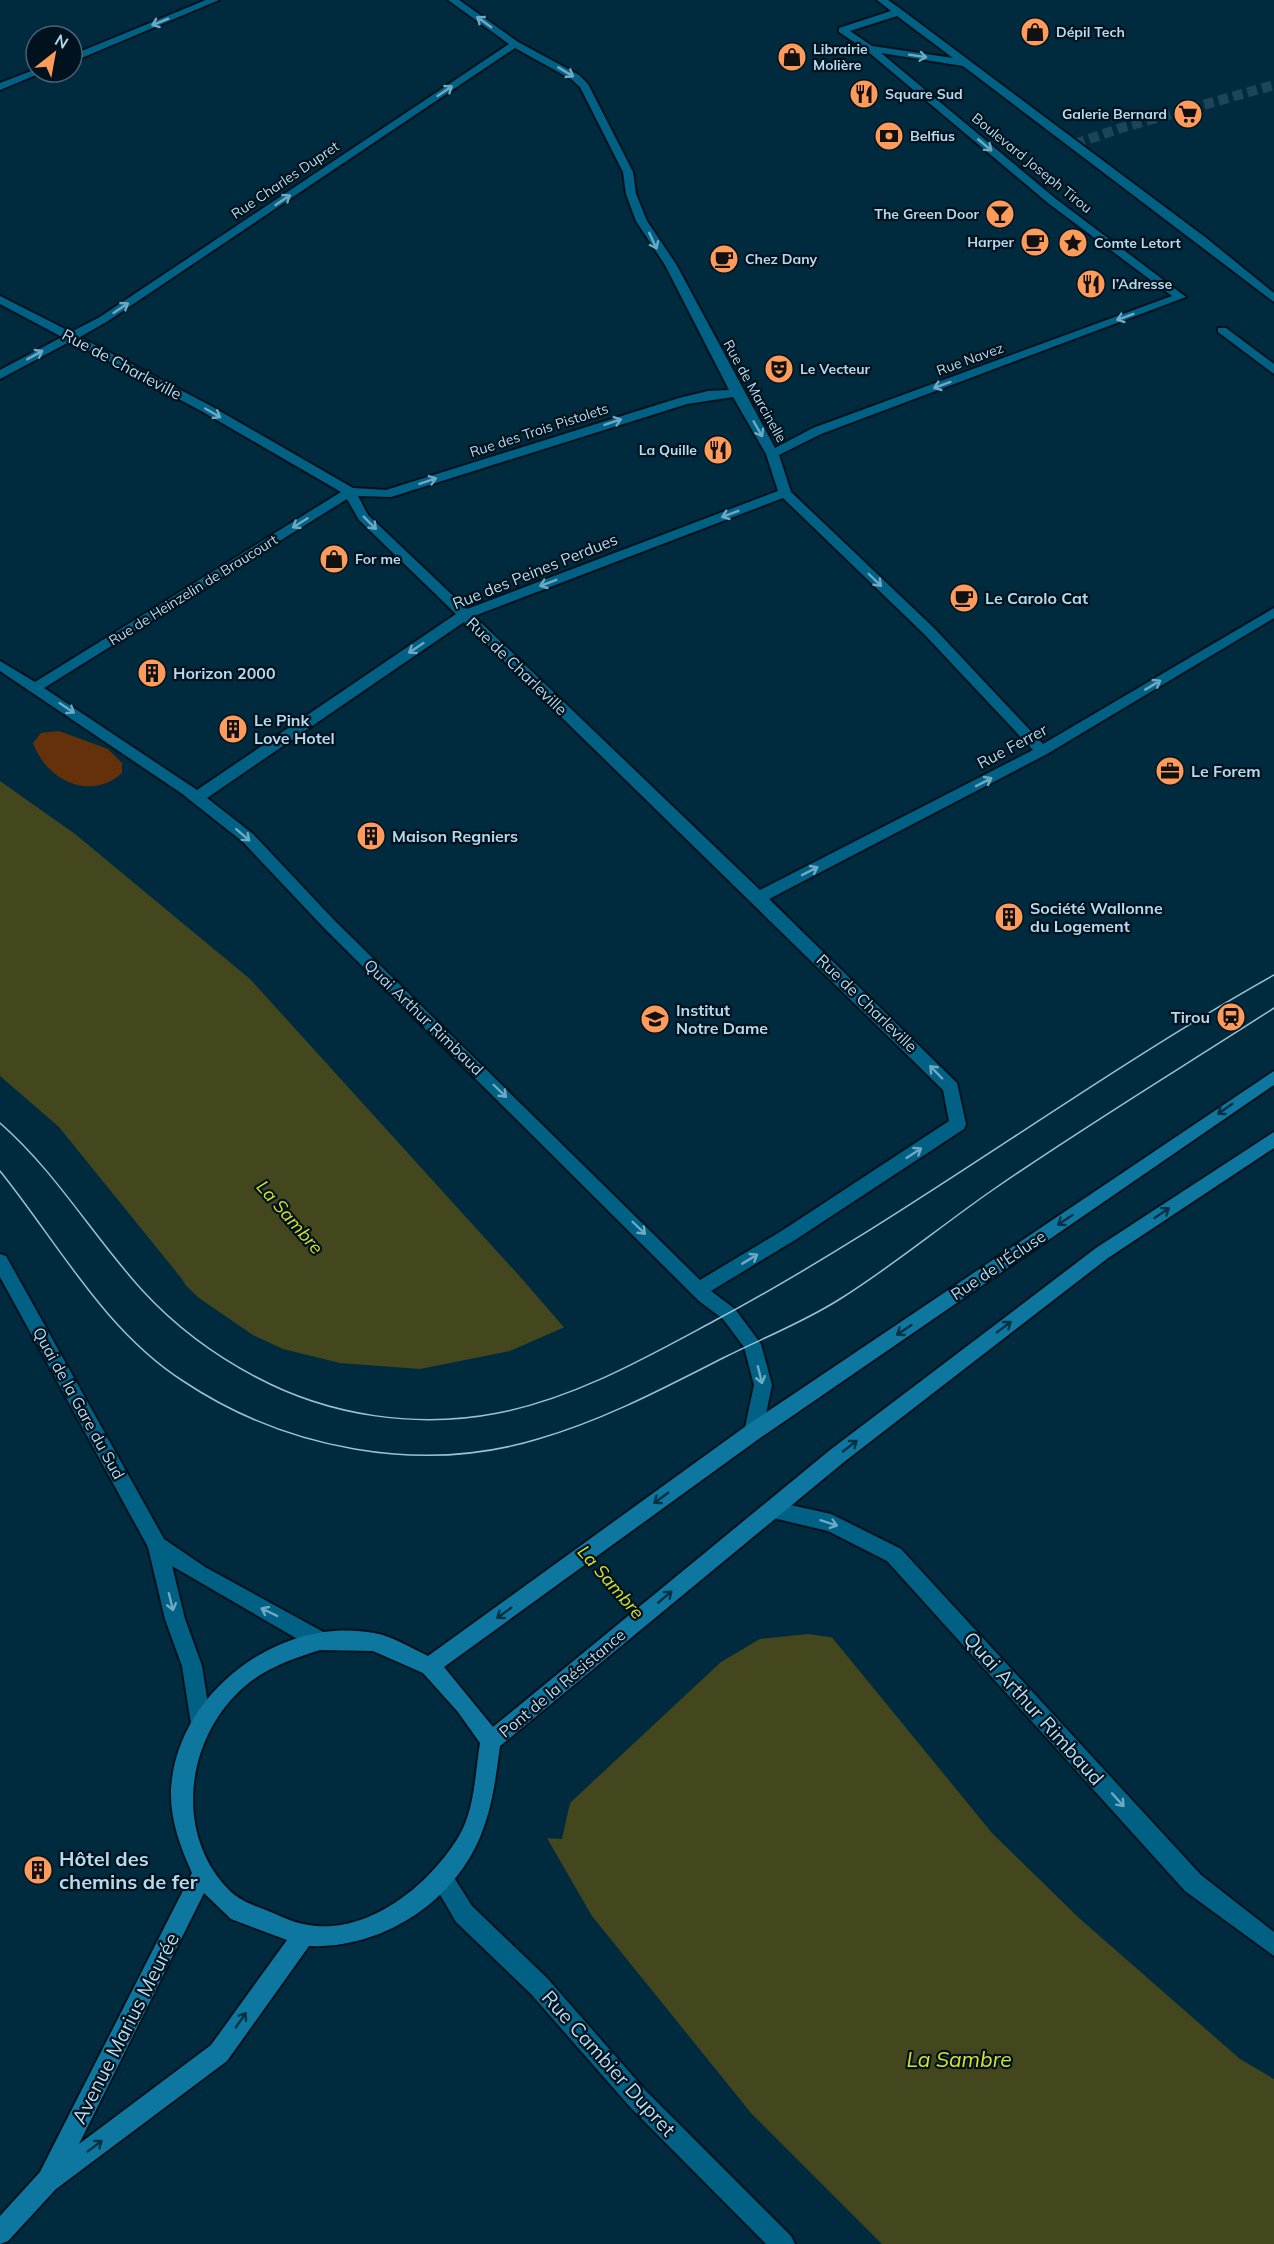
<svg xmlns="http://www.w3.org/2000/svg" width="1274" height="2244" font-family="Mulish,sans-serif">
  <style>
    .green { fill: #64310b }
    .water { fill: #44471d }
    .pier { fill: #002b3e }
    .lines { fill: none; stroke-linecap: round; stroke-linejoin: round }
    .pedestrian-tunnel { stroke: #1b4558; stroke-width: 10; stroke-dasharray: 10 5; stroke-linecap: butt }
    .pedestrian-casing { stroke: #00121d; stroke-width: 4 }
    .minor-casing { stroke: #00121d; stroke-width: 4 }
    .tertiary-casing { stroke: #00121d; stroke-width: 4 }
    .secondary-casing { stroke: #00121d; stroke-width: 4 }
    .pedestrian { fill: #006184; fill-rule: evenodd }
    .minor { fill: #006184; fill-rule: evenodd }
    .tertiary { fill: #006184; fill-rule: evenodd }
    .secondary { fill: #0e779f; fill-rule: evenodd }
    .tram { stroke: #9cc1d5; stroke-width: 1.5 }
    .oneway { stroke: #6da9c3 }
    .oneway2 { stroke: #043044 }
    .labels { text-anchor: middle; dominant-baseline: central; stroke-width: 4.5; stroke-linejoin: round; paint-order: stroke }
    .far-poi-label { font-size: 14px; font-weight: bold; fill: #b5d9ed; stroke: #00121d; text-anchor: start }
    .far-street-label { font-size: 14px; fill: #b5d9ed; stroke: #00121d }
    .street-label { font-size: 16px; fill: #b5d9ed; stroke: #00121d }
    .poi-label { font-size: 16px; font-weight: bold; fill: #b5d9ed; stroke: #00121d; text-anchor: start }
    .water-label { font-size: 18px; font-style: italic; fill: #dae129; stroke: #00121d }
    .near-street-label { font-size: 20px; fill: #b5d9ed; stroke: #00121d }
    .near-poi-label { font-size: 20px; font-weight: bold; fill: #b5d9ed; stroke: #00121d; text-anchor: start }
    .near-water-label { font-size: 21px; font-style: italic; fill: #dae129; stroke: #00121d }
  </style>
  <rect width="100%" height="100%" fill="#002b3e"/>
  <!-- green -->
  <path class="green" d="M59,731L108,749L122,763V773C90,802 46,780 33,743L41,733Z"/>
  <!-- water -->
  <polygon class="water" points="0,781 75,834 250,979 523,1280 830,1635 992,1833 1079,1918 1240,2059 1274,2079 1274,2244 882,2244 751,2113 592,1916 491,1741 274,1448 182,1279 59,1127 0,1076"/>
  <!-- pier -->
  <polygon class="pier" points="175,1275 199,1298 253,1335 283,1349 340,1363 420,1369 510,1351 567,1326 836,1638 808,1634 760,1639 721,1662 570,1803 562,1839 543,1838 488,1743 272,1450"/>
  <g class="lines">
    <!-- pedestrian-tunnel -->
    <polyline class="pedestrian-tunnel" points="1075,144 1121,128 1274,85"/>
    <!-- pedestrian casing -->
    <g class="pedestrian-casing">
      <polygon id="pedestrian" points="1218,328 1226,328 1274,364 1274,374 1218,332"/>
    </g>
    <!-- minor casing -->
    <g class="minor-casing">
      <g id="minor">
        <polygon points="206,0 219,0 72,62 72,55"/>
        <path d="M448,0H459L518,42L579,75L588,84L633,172L636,194L647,221L676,264L775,448L813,428L1172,296L1048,203L866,50L839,32V28L891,11L877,0H888L902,10L1205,237L1274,293V302L963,66L881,53L1056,199L1186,297L821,434L779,455L791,492L934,628L1043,744L1274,608V618L1047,754L769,899L957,1083L966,1124L964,1129L795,1240L711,1291L735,1309L761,1344L772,1385L762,1432L760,1438L753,1440L746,1438L744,1432L754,1385L744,1347L723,1319L699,1301L325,929L243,842L181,793L0,671V661L35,682L341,492L203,412L71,341L0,379V370L62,337L0,304V296L71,332L100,317L509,44ZM897,16L953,58L872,46L850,31ZM515,48L571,79L580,87L623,172L626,194L636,221L665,265L729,390L708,391L679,398L386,490L353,488L211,406L80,337L108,321ZM733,397L766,454L778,491L467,609L368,515L358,496L391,497L687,404ZM783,498L924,634L1033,750L760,890L474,616ZM347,499L359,520L456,614L197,790L44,688ZM464,622L943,1090L949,1121L783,1230L700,1280L335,921L253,834L207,798Z"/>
        <polygon points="34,70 43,72 0,90 0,83"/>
        <polygon points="442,1868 450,1871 472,1906 547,1978 646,2091 791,2236 795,2244 766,2244 630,2107 531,1994 456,1922 431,1879 434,1871"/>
      </g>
    </g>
    <!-- tertiary casing -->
    <g class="tertiary-casing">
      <g id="tertiary">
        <polygon points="0,1254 6,1256 164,1539 205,1567 327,1634 330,1641 327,1648 320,1650 313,1648 172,1566 185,1619 202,1666 211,1724 208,1731 201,1734 194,1731 191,1724 182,1666 165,1619 148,1547 0,1277"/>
        <polygon points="772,1501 831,1514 901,1549 1201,1875 1274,1932 1274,1956 1185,1891 887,1561 828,1531 765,1516 763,1510 765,1504"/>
      </g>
    </g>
    <!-- secondary casing -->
    <g class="secondary-casing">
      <path id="secondary" d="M1274,1071V1085L760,1438L444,1667L493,1727L830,1450L991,1328L1096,1248L1274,1132V1148L1108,1258L844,1462L500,1746C496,1775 493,1804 482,1832C456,1901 383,1949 309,1946L227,2061L56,2189L8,2241L0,2244V2216L40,2172L192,1873C180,1846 170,1819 171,1790C176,1693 280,1615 374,1633C392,1636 411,1648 428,1656L746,1426ZM320,1650L373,1651L423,1673L458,1712L480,1743C475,1773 475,1809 459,1836C429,1886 365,1938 303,1924C292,1922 283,1917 273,1913C257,1906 242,1903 229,1890C171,1831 187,1731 250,1682C271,1666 295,1658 320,1650ZM204,1893L231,1919L287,1940L211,2045L79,2144Z"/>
    </g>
    <!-- pedestrian -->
    <use href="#pedestrian" class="pedestrian"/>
    <!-- minor -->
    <use href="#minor" class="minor"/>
    <!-- tertiary -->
    <use href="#tertiary" class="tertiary"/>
    <!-- secondary -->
    <use href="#secondary" class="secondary"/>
    <!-- tram -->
    <g class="tram">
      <path d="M0,1123C56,1172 92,1235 142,1290C174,1325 214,1355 256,1377C329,1416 417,1429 498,1413C575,1398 645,1358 714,1321C907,1218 1083,1082 1274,975"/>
      <path d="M0,1171C58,1243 104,1330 183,1381C285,1449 420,1475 538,1439C604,1420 664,1388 725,1357C763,1338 804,1322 840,1299C893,1266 942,1225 994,1189C1085,1126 1181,1068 1274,1008"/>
    </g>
  </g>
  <!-- one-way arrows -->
  <defs><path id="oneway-shaft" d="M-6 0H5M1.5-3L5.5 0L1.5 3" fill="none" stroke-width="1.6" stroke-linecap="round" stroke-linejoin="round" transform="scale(1.5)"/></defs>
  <g class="oneway">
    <use href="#oneway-shaft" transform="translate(160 22) rotate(158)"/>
    <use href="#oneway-shaft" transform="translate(484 22) rotate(-144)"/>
    <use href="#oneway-shaft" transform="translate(918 56) rotate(9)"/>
    <use href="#oneway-shaft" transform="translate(566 72) rotate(31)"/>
    <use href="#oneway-shaft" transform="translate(445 91) rotate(-34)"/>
    <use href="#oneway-shaft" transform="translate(985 145) rotate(40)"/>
    <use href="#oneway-shaft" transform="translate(283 200) rotate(-34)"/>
    <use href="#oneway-shaft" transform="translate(653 241) rotate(65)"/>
    <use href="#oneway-shaft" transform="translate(121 308) rotate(-34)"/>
    <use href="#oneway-shaft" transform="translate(1125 317) rotate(160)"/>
    <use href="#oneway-shaft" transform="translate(35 355) rotate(-29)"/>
    <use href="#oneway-shaft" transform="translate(942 385) rotate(160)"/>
    <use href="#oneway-shaft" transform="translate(213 413) rotate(30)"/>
    <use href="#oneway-shaft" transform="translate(613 422) rotate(-18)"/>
    <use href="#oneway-shaft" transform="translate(758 429) rotate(60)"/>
    <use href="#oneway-shaft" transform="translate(428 481) rotate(-18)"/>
    <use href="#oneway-shaft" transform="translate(730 514) rotate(159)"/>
    <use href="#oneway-shaft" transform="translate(300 523) rotate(148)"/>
    <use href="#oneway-shaft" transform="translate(370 523) rotate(45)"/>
    <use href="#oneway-shaft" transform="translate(875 580) rotate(44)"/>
    <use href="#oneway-shaft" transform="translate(548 583) rotate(159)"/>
    <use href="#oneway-shaft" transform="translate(416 648) rotate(146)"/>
    <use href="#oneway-shaft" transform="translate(1153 685) rotate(-31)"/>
    <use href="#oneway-shaft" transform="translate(67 708) rotate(34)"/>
    <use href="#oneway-shaft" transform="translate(984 782) rotate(-27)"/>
    <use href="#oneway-shaft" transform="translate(243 835) rotate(41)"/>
    <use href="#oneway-shaft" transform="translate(810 871) rotate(-27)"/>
    <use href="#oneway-shaft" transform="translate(936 1072) rotate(-134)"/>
    <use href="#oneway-shaft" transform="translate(500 1091) rotate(44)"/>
    <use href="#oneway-shaft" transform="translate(914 1153) rotate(-33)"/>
    <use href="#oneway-shaft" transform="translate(639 1228) rotate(44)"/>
    <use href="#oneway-shaft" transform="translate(750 1259) rotate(-31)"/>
    <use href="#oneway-shaft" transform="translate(760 1375) rotate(76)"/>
    <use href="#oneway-shaft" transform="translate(829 1523) rotate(18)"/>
    <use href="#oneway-shaft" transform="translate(171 1602) rotate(76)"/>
    <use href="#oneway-shaft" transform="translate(269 1612) rotate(-154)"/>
    <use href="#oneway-shaft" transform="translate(1118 1800) rotate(48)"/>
  </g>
  <g class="oneway2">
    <use href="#oneway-shaft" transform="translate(1225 1109) rotate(145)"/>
    <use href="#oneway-shaft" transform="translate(1162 1213) rotate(-34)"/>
    <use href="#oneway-shaft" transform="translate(1065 1220) rotate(146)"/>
    <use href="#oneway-shaft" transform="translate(1004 1327) rotate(-37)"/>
    <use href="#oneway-shaft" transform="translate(904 1330) rotate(146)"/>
    <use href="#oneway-shaft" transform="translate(850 1446) rotate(-38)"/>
    <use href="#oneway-shaft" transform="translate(661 1498) rotate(144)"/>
    <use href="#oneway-shaft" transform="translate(665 1597) rotate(-40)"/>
    <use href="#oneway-shaft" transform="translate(504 1613) rotate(144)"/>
    <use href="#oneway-shaft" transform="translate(241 2020) rotate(-55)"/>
    <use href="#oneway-shaft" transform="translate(95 2146) rotate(-37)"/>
  </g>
  <!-- icons -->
  <defs>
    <g id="shop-disc" transform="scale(1.5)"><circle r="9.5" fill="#ff9b5a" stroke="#00121d"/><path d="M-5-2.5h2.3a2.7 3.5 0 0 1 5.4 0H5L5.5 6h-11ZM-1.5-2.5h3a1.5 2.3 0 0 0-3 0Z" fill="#111"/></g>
    <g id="restaurant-disc" transform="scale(1.5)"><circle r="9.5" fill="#ff9b5a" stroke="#00121d"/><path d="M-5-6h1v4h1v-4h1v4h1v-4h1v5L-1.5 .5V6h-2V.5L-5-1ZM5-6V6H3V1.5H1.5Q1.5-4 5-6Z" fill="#111"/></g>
    <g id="supermarket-disc" transform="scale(1.5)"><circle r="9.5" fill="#ff9b5a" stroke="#00121d"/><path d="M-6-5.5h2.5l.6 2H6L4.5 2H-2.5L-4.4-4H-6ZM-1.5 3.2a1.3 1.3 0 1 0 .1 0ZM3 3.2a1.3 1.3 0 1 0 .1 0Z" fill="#111"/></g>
    <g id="bank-disc" transform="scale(1.5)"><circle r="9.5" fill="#ff9b5a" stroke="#00121d"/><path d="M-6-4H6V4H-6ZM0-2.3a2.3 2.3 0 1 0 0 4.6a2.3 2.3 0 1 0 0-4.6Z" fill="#111"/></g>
    <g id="bar-disc" transform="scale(1.5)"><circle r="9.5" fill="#ff9b5a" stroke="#00121d"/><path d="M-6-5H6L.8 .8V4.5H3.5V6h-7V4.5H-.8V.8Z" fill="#111"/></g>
    <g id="cafe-disc" transform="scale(1.5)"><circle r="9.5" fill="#ff9b5a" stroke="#00121d"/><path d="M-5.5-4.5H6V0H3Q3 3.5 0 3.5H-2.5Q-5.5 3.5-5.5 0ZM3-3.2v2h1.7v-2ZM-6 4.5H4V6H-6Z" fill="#111"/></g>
    <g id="sight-disc" transform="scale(1.5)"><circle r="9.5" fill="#ff9b5a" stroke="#00121d"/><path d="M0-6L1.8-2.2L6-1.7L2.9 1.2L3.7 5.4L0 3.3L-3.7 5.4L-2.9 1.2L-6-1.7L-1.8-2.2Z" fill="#111"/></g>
    <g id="theatre-disc" transform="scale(1.5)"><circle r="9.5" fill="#ff9b5a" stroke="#00121d"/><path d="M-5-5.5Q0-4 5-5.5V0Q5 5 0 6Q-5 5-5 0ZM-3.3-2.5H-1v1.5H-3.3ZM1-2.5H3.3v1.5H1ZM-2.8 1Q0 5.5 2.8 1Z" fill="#111"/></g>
    <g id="building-disc" transform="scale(1.5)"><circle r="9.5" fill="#ff9b5a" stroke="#00121d"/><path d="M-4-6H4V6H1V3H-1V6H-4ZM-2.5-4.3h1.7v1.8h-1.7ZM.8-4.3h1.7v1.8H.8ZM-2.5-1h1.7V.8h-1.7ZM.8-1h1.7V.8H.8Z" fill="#111"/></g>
    <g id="office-disc" transform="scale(1.5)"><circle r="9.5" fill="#ff9b5a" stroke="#00121d"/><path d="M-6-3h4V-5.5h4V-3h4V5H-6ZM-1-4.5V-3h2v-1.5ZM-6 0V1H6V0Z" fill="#111"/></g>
    <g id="station-disc" transform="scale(1.5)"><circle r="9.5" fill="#ff9b5a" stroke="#00121d"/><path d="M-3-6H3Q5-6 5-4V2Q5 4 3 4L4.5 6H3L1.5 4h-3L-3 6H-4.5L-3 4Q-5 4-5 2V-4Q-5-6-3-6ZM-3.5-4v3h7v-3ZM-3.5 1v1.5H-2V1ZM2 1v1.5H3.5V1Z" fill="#111"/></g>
    <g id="school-disc" transform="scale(1.5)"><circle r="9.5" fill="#ff9b5a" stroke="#00121d"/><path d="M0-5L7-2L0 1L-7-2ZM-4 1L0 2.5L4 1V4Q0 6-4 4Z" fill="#111"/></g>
  </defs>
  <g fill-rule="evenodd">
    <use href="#shop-disc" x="1035" y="32"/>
    <use href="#shop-disc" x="792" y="57"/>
    <use href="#restaurant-disc" x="864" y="94"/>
    <use href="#supermarket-disc" x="1188" y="114"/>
    <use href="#bank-disc" x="889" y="136"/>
    <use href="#bar-disc" x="1000" y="214"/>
    <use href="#cafe-disc" x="1035" y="242"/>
    <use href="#sight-disc" x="1073" y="243"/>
    <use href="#cafe-disc" x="724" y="259"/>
    <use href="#restaurant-disc" x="1091" y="284"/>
    <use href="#theatre-disc" x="779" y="369"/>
    <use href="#restaurant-disc" x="718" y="450"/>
    <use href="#shop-disc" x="334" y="559"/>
    <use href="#cafe-disc" x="964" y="598"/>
    <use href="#building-disc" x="152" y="673"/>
    <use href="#building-disc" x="233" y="729"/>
    <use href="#office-disc" x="1170" y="771"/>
    <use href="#building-disc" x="371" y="836"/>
    <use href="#building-disc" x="1009" y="917"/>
    <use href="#station-disc" x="1231" y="1017"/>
    <use href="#school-disc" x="655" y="1019"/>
    <use href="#building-disc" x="38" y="1870"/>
  </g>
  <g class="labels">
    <!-- far-poi labels -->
    <g class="far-poi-label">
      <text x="1056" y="32">Dépil Tech</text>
      <text x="813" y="49">Librairie<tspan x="813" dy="16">Molière</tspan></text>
      <text x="885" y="94">Square Sud</text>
      <text x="1167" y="114" text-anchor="end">Galerie Bernard</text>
      <text x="910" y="136">Belfius</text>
      <text x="979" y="214" text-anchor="end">The Green Door</text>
      <text x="1014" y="242" text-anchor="end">Harper</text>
      <text x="1094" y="243">Comte Letort</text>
      <text x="745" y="259">Chez Dany</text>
      <text x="1112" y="284">l’Adresse</text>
      <text x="800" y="369">Le Vecteur</text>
      <text x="697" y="450" text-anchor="end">La Quille</text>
      <text x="355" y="559">For me</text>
    </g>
    <!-- far-street labels -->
    <g class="far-street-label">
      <text transform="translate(1032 163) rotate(39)">Boulevard Joseph Tirou</text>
      <text transform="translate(285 180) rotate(-34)">Rue Charles Dupret</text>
      <text transform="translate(970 359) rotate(-20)">Rue Navez</text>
      <text transform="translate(755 391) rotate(61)">Rue de Marcinelle</text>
      <text transform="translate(539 430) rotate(-18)">Rue des Trois Pistolets</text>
      <text transform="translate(193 590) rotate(-32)">Rue de Heinzelin de Braucourt</text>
    </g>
    <!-- street labels -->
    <g class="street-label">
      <text transform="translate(122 364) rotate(28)">Rue de Charleville</text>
      <text transform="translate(535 571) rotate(-22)">Rue des Peines Perdues</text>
      <text transform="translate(517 666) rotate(44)">Rue de Charleville</text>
      <text transform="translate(1012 746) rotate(-28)">Rue Ferrer</text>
      <text transform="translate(867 1003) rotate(44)">Rue de Charleville</text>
      <text transform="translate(424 1017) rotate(44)">Quai Arthur Rimbaud</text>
      <text transform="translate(998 1265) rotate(-34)">Rue de l'Écluse</text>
      <text transform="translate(79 1403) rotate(61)">Quai de la Gare du Sud</text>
      <text transform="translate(562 1683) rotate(-40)">Pont de la Résistance</text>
    </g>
    <!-- poi labels -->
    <g class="poi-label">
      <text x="985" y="598">Le Carolo Cat</text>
      <text x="173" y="673">Horizon 2000</text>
      <text x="254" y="720">Le Pink<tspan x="254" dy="18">Love Hotel</tspan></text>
      <text x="1191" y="771">Le Forem</text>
      <text x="392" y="836">Maison Regniers</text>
      <text x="1030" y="908">Société Wallonne<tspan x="1030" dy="18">du Logement</tspan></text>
      <text x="676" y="1010">Institut<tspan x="676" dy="18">Notre Dame</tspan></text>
      <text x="1210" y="1017" text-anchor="end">Tirou</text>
    </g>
    <!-- water labels -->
    <g class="water-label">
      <text transform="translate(290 1217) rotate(49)">La Sambre</text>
      <text transform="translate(611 1582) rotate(49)">La Sambre</text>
    </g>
    <!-- near-street labels -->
    <g class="near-street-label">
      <text transform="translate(1034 1708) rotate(48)">Quai Arthur Rimbaud</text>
      <text transform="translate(125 2028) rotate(-63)">Avenue Marius Meurée</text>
      <text transform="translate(609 2063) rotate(48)">Rue Cambier Dupret</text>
    </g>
    <!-- near-poi labels -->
    <g class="near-poi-label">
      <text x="59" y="1858">Hôtel des<tspan x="59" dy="23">chemins de fer</tspan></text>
    </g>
    <!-- near-water labels -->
    <g class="near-water-label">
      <text x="959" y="2059">La Sambre</text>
    </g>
  </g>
  <!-- north arrow -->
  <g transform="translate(54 54) rotate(31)"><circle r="28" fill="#00121d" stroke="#486270" stroke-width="1.5"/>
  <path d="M0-4.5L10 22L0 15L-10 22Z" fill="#ff9b5a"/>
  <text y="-9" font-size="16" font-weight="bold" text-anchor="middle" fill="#b5d9ed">N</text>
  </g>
</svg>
